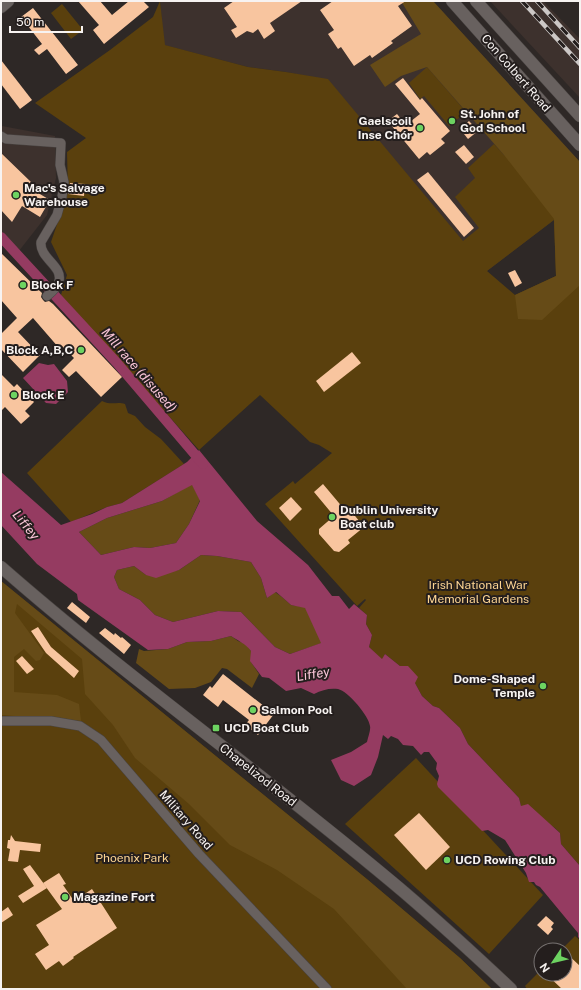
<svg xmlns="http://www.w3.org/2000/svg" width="581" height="990" font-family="'Public Sans',sans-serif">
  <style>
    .built { fill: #3d312d }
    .green { fill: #5a400d; fill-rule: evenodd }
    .forest { fill: #664b17 }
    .water { fill: #953b61; fill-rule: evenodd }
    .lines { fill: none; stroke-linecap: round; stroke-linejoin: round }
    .canal { stroke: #953b61; stroke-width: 10 }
    .building { fill: #f8c59f }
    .street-casing { stroke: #484341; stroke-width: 10 }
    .secondary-casing { stroke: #484341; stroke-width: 13 }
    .street { stroke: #68615f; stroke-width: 9 }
    .secondary { stroke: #68615f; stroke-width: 12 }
    .rail-casing { stroke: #ccc8c6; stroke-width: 4.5 }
    .rail { stroke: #241e1d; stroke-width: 3; stroke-dasharray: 9; stroke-linecap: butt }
    .poi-dot { fill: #6dd361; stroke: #241e1d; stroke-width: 1.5 }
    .labels { text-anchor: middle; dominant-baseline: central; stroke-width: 4; stroke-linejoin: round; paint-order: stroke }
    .street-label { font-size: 12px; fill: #f7f3f1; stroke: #241e1d }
    .poi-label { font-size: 12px; font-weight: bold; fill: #f7f3f1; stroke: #241e1d; text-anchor: start }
    .park-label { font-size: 12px; fill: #fdd593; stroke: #241e1d }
    .water-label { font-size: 13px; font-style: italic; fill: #fac6d8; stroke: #241e1d }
  </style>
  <rect width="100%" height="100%" fill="#2e2826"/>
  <!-- built -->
  <g class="built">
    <polygon points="160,1 433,1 580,162 580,200 487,271 328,80 286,72 248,67 164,45"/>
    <polygon points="490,1 543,1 580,39 580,98"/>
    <polygon points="2,126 55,136 56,178 47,215 15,256 1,242 1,127"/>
  </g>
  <!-- green -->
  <g class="green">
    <path d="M160,1L165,45L248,67L286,72L328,79L463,241L479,228L455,197L475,178L468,168L494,144L504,155L580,200V866L561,844L560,833L555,828L521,806L519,798L468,744L460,728L439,708L433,706L422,696L415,683L400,666L385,654L382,660L369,647L372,635L366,624L367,615L359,608L366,600L365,599L357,606L265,504L293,481L295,484L332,453L319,445L310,442L260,395L199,450L61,295L67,275L51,242L68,192L67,152L86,138L35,103L110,50L153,17ZM554,220L556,276L515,295L487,271Z"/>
    <polygon points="62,4 83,30 71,39 51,13"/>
    <polygon points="427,67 466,112 449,126 424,96 420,99 409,83"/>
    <path d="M102,401C113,406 116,401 125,404L128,413L135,416L145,427L161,439L184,464L122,503L107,507L71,522L27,473Z"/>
    <polygon points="1,581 368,880 460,958 492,989 1,989"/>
    <polygon points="416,758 543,895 489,954 345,824"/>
    <polygon points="575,936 580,940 580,989 527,989 525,986 541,970 541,974 565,974 565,950 561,950"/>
  </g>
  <!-- forest -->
  <g class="forest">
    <polygon points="401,1 433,1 580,162 580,285 542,320 518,319 515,295 556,276 554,219 504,155 427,67 401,76 385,87 370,65 421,34"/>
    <polygon points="192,484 200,500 189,524 176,543 150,548 134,547 101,555 79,532 107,518 162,501"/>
    <polygon points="201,555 217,556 251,562 261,578 267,598 275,592 282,597 291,605 305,607 322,643 290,654 275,647 241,612 218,611 173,622 155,615 140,600 119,589 114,577 117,570 134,566 146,575 179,570"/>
    <polygon points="1,581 368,880 460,958 492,989 407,989 334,909 277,870 230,845 189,804 135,758 113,725 85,694 82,659 17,604 15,613 44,653 40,660 36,661 24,649 14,657 14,692 57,695 79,704 81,721 1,715"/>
    <polygon points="231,636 238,641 246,644 251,651 251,662 259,674 252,688 227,669 222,668 211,682 195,688 169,689 136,663 139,649 144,651 168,649 187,642 211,641"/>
  </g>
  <!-- water -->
  <g class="water">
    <polygon points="39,363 48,365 54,364 67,381 68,392 56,404 46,403 23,378"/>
    <path d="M199,450L257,521L308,565L332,596H339L349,609L354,604L367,615L366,624L372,635L369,647L382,659L385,654L400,666H408L418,677L415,683L422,696L433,706L439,708L460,728L468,744L519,798L521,806L528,804L560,833L561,844L580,866V939L578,937V933L540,887L536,885L534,882H529L526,873L505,840L488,830L482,831L438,787L437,784L439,776L436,769L437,763L429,752H424L421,755L413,746L403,745L398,739L391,736L388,739L383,735L378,757L371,775L354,786L341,780L331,760L351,752L367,742C368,737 371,730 370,726C369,716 348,691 338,689C329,688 322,690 314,694L301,688L286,691L269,678L262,677L250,661L251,651C245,643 238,641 231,636L211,641L187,642L168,649L148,650L78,600L77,594L37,564L1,525V472L61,525L92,514L107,507L122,503L187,462ZM192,485L200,501L189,524L176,543L150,548L134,547L101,555L79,532L107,518L162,501ZM201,555L217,556L251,562L261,578L267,598L276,592L282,597L291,605L305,608L321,643L290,654L275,647L241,612L218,611L173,622L155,615L140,600L119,589L114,577L117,570L134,566L146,575L156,578L179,570Z"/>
  </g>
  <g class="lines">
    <!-- canal -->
    <polyline class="canal" points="1,237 117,363 203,464"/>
  </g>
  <!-- building -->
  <g class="building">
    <polygon points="78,1 100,1 112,15 129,1 143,1 149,7 104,44 93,30 99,25"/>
    <polygon points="234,1 302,1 270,23 275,31 264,39 258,29 253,33 247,31 236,38 231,30 237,27 224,8"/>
    <polygon points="333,1 406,1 398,6 412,26 391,41 393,43 372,58 370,55 354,66 341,47 338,49 328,34 334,30 320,10"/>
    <polygon points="33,8 78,65 66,74 47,49 39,55 34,50 42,44 21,17"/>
    <polygon points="1,60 32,100 20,109 1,84"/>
    <polygon points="403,78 420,100 422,98 450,131 441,139 445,143 430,155 427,152 419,159 391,125 392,124 389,120 397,114 406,125 420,114 395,84"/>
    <polygon points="469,121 478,131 468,139 460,129"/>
    <polygon points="464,145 474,157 466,164 455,152"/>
    <polygon points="1,153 31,182 28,187 50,200 40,217 22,206 12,222 1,210"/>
    <polygon points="428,172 474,228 464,237 417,180"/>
    <polygon points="70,183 85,184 84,196 68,194"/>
    <polygon points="1,253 42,293 41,297 43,300 45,302 49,301 53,304 122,377 101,397 76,371 69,377 62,370 74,358 62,346 59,348 33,318 18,332 40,355 23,372 1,349 1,334 17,318 1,300"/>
    <polygon points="515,270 522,283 515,287 508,273"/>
    <polygon points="352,352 361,363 324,392 316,381"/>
    <polygon points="1,374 14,387 17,384 34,402 25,411 30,416 21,424 5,407 1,411"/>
    <polygon points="323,484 344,509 347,506 364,527 348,540 350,543 339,552 334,551 319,534 319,529 334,516 314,492"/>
    <polygon points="291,497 302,509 290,521 279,508"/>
    <polygon points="72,602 90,617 86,623 67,608"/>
    <polygon points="38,627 51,647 79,671 74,678 46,653 31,631"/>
    <polygon points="105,628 114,635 115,633 121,638 122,637 131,645 124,654 99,633"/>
    <polygon points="22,656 34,669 27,674 16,661"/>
    <polygon points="223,674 274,714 258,735 245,725 249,720 223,700 218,707 203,695 210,686 212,688"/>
    <polygon points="419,813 450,847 426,870 394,835"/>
    <polygon points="11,835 15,841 41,844 40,852 20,850 18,862 8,861 10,849 7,848 8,840 10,840"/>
    <polygon points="30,865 47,888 23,903 18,896 34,886 23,869"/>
    <polygon points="59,873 66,884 63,885 74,901 92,889 117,928 73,957 74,958 63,966 59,961 46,970 35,954 49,945 36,925 62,909 43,883"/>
    <polygon points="8,907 13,915 1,923 1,912"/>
    <polygon points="546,916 554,923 551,927 553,929 548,935 537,925"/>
    <polygon points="565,952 580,966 580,989 562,989 546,974 565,974"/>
  </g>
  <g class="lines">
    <!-- street casing -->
    <g class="street-casing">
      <g id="street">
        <path d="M1,136L6,139L61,143L60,165L64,182L62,197L57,215L41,242C39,258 63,266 59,281C58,287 52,292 47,296"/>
        <polyline points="1,721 51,721 80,726 101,740 199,854 327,989"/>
      </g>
    </g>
    <!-- secondary casing -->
    <g class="secondary-casing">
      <g id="secondary">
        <polyline points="452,1 580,145"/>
        <polyline points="476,1 580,116"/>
        <polyline points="1,7 8,1"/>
        <path d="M1,567C131,681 273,781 405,893C441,924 476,956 511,989"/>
      </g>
    </g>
    <!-- street -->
    <use href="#street" class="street"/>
    <!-- secondary -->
    <use href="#secondary" class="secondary"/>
    <!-- rail casing -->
    <g class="rail-casing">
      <g id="rail">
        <polyline points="522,1 580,64"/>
        <polyline points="537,1 580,48"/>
      </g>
    </g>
    <!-- rail -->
    <use href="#rail" class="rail"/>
  </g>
  <!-- markers -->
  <g class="poi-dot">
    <circle cx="452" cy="121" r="4"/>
    <circle cx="420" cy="128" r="4"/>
    <circle cx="16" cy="195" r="4"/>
    <circle cx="23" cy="285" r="4"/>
    <circle cx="81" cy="350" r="4"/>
    <circle cx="14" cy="395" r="4"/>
    <circle cx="332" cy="517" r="4"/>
    <circle cx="543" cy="686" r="4"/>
    <circle cx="253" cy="710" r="4"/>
    <rect x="212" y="724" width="8" height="8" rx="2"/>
    <circle cx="447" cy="860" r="4"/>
    <circle cx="65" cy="897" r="4"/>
  </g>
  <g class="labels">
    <!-- street labels -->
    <g class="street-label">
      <text transform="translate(516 73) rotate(49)">Con Colbert Road</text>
      <text transform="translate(258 775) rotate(38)">Chapelizod Road</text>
      <text transform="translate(186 820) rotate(49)">Military Road</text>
    </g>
    <!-- poi labels -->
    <g class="poi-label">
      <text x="460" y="114">St. John of<tspan x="460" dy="14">God School</tspan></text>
      <text x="412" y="121" text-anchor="end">Gaelscoil<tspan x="412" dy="14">Inse Chór</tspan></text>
      <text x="24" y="188">Mac's Salvage<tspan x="24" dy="14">Warehouse</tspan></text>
      <text x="31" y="285">Block F</text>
      <text x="73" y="350" text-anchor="end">Block A,B,C</text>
      <text x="22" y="395">Block E</text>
      <text x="340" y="510">Dublin University<tspan x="340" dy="14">Boat club</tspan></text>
      <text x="535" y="679" text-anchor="end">Dome-Shaped<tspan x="535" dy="14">Temple</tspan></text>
      <text x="261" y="710">Salmon Pool</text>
      <text x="224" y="728">UCD Boat Club</text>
      <text x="455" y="860">UCD Rowing Club</text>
      <text x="73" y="897">Magazine Fort</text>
    </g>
    <!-- park labels -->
    <g class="park-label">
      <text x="478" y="585">Irish National War<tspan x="478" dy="14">Memorial Gardens</tspan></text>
      <text x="132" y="858">Phoenix Park</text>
    </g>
    <!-- water labels -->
    <g class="water-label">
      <text transform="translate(139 370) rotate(49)">Mill race (disused)</text>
      <text transform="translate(26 525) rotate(50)">Liffey</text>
      <text transform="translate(313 674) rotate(-10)">Liffey</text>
    </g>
  </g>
  <!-- border -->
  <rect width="581" height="990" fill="none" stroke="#f7f3f1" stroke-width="4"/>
  <!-- north arrow -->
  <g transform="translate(553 962) rotate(235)"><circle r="19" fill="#241e1d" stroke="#787372"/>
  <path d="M0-3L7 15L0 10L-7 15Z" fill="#6dd361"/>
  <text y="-6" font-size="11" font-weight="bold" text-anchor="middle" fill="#f7f3f1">N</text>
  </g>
  <!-- scale -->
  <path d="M10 26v6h72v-6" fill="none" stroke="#f7f3f1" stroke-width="2"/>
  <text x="16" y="26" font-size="12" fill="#f7f3f1" stroke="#241e1d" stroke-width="3" paint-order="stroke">50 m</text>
</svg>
